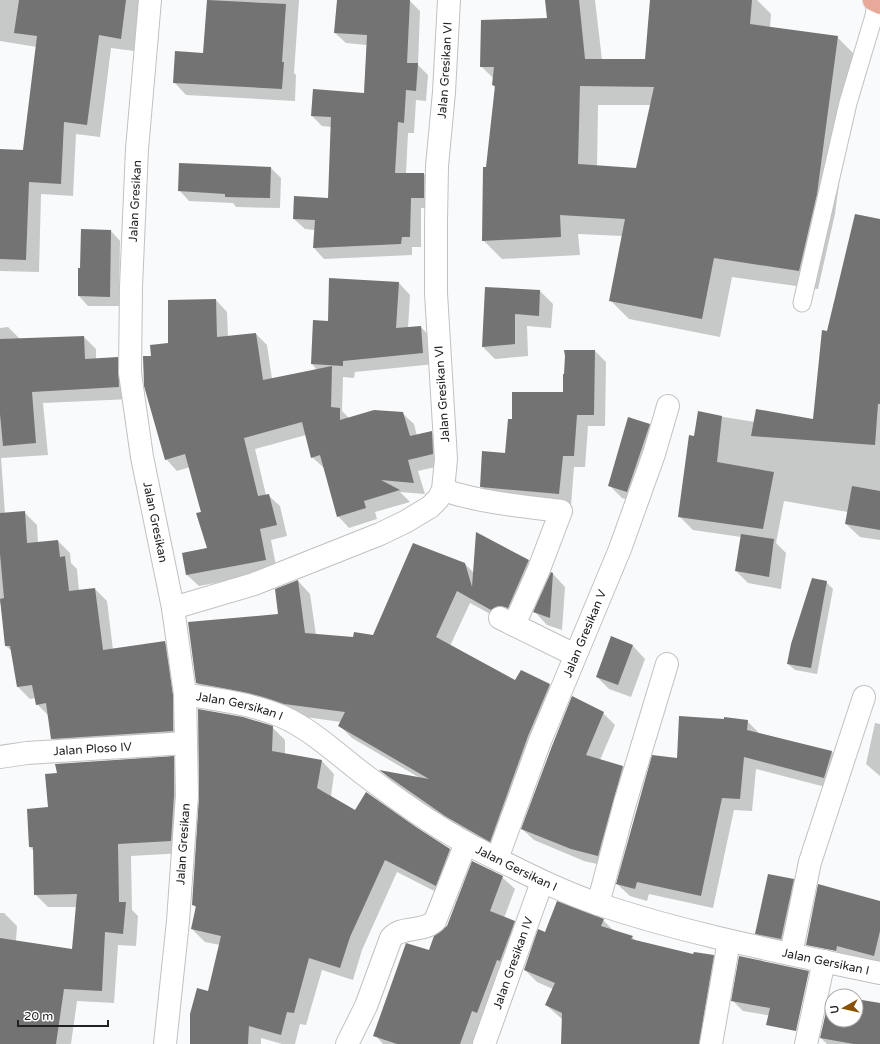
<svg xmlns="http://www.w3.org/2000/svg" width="880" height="1044" font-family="'Varela Round',sans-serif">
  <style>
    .shadow { fill: #0003; fill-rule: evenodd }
    .building { fill: #747373; fill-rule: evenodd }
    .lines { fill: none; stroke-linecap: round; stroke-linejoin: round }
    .service-casing { stroke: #c1c1c2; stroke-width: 19 }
    .minor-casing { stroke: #c1c1c2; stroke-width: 24 }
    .primary-casing { stroke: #d7d7d7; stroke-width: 24 }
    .service { stroke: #fff; stroke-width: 17 }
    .minor { stroke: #fff; stroke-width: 22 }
    .primary { stroke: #e9a99a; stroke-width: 22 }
    .labels { text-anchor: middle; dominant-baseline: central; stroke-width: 4; stroke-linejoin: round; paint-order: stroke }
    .street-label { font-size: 12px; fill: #222; stroke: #fff }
  </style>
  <rect width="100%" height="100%" fill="#f9fafb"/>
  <!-- shadow -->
  <g class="shadow">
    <polygon points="0,0 141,0 134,51 111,48 100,137 76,134 73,196 41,194 39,272 0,271 0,150 23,151 37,47 0,41"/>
    <polygon points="208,0 299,0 294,73 296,75 295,101 186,95 174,82 204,54"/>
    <polygon points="338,0 410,1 420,11 418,65 428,75 426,101 416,100 414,133 408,133 406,174 424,174 435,185 434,208 421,208 421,247 412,247 412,255 324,259 314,248 315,230 305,229 294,219 329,199 331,127 322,126 312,116 364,94 367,45 346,43 335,33"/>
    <path d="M546,0H595L602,60H646L651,0H757L771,14L770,28L837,37L856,56L835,214L818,289L732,277L720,337L629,319L610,300L623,236L578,234L580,255L502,259L483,240L487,168L495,88L493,85L494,79L481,66L548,19ZM598,105H651L637,169L597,167Z"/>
    <polygon points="271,168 281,178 280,208 236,207 233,203 189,201 179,190"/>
    <polygon points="880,220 880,540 860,537 846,524 848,512 784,501 776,543 786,553 781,589 748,583 736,571 741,537 693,530 679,516 699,413 755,422 814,420 828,332"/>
    <polygon points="111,231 120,241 119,306 88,306 79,296 81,269"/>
    <polygon points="399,283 410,295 408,328 421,327 432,339 435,364 355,372 354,378 343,377 342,411 349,418 402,413 414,424 417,436 431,432 443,443 444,465 418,471 425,494 400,492 410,502 375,512 377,519 349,528 338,516 324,468 312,457 306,435 255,449 266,495 268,495 280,506 287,536 271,540 277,571 199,586 187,575 183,553 208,548 202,512 190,467 177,471 166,459 144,372 144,357 152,357 169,344 216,300 227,312 228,337 256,334 267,345 272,379 317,370 312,364 329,322"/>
    <polygon points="486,288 540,291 553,304 551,328 527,326 528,356 495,359 483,347"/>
    <polygon points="8,327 20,339 84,337 96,349 96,359 117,358 129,370 131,399 43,403 48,455 1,458 5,514 25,513 37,525 38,543 58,541 70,553 71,563 77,569 79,591 95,589 107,601 113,650 165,642 177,654 185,743 64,751 52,738 49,716 37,704 36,698 30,699 18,687 13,652 6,646 2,604 0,604 0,328"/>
    <polygon points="595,351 606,362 605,426 588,426 585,467 574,467 571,505 492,498 481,486 506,454 513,420 564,394"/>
    <polygon points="649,425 662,437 640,504 622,498 610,486"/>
    <polygon points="528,561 541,574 505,622 470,603 450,646 516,682 549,685 562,698 503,853 459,829 393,783 382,771 420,778 352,738 340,726 341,722 298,716 210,696 197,683 279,615 298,581 310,594 316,635 354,638 374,636 465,564 474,573"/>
    <polygon points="553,574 565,587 562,630 547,625 535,612"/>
    <polygon points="826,582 833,589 817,674 795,670 788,664"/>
    <polygon points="611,638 633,646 645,659 631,697 609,689 597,677"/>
    <polygon points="603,713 615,725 600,760 623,767 634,779 610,867 584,861 534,840 522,829"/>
    <polygon points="747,721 759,733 832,752 844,764 837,790 756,769 752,811 734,810 713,908 649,894 647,901 630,896 617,884 678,759"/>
    <polygon points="875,723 880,724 880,776 866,764"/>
    <polygon points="272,727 285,740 285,754 322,761 334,774 331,796 356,811 415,828 450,849 463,862 448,898 397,872 362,950 353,980 322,970 306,1025 300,1024 295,1044 282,1044 261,1038 261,1044 191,1044 209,993 220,945 205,942 192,929 196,908 193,905"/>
    <polygon points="173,757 186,770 184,853 131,856 132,910 138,916 136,946 118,945 114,1003 77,1001 71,1044 0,1044 0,880 0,913 4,913 17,926 16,941 73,950 77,907 48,907 35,894 34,851 30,847 50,808"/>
    <polygon points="502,877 515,889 504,918 514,922 527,934 482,1044 383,1044 375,1035 430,952"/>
    <polygon points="793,880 806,892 794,951 769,946 756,933"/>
    <polygon points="880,902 880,965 838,953 827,943"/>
    <polygon points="603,920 614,931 632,937 637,942 694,955 713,956 726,968 712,1044 562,1044 562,1019 546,1005 553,989 537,982 525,970 546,933"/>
    <polygon points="793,977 784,1018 743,1011 732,1000"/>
    <polygon points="830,996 832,996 832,1020 856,1020 856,1000 880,1004 880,1044 827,1044 821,1038"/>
  </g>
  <!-- building -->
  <g class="building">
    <polygon points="19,0 126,0 121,39 99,35 87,125 64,122 61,184 29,182 26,260 0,259 0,149 23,150 37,36 14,33"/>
    <polygon points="207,0 286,4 282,62 284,62 282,89 173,83 175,51 203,53"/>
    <polygon points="337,0 410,0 407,63 418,63 416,91 406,90 404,123 398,122 395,173 424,173 424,198 411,198 410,237 402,237 401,244 313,248 315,220 293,219 294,196 328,198 331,117 311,116 313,89 364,93 367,35 334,33"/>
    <path d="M545,0H579L585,59H645L650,0H752L750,24L838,36L817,194L799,271L714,258L702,319L609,301L625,219L560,215L561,237L482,241L483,167H486L495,86L492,85L494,67H480L481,20L547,18ZM580,86L654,87L636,168L578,164Z"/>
    <polygon points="179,163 271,167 270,198 225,197 225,194 178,191"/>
    <polygon points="855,214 880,219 880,404 878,404 875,445 751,436 756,409 813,419 822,330 827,331"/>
    <polygon points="81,229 111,230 110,297 78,296 78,268 80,268"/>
    <polygon points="329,278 399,282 396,328 421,326 423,353 343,361 343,366 311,364 313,320 328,321"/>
    <polygon points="485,287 540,290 539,316 515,314 515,344 482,347"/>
    <polygon points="216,299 217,337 256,333 263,380 332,366 331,407 340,408 340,420 374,410 403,412 410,436 432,431 433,454 408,460 414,483 381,480 400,490 364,501 366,508 337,517 320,455 311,458 302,422 244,438 258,496 269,494 277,525 260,529 266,560 186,575 182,553 207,548 196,513 201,512 185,454 165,460 144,386 143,356 151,356 150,345 168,343 168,300"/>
    <polygon points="84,336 85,359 118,357 119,387 32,392 36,443 3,446 0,414 0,339"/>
    <polygon points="564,350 595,350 594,415 577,415 574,456 563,456 559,494 480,487 482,451 505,453 508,419 512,419 512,392 563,392 563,374 564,374 565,356"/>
    <polygon points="698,411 722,416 717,462 774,472 763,529 678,517 689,435 694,436"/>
    <polygon points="628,417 650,424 627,492 608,486"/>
    <polygon points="852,486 880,491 880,530 845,524"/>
    <polygon points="25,511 27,543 58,540 60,557 65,556 69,591 95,588 103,650 165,641 173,695 173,731 51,739 46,703 36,705 32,685 17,687 10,646 5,646 0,599 4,598 0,554 0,513"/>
    <polygon points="476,532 529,560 527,564 508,608 499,606 491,610 457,591 436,637 515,680 521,670 550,684 528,736 490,842 445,816 379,770 429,779 338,726 345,712 284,704 248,693 196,683 188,622 278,614 275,589 298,580 305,633 353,637 354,632 373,635 413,543 465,563 472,587"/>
    <polygon points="741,534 774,539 769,577 735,571"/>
    <polygon points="551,572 553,573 550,618 533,612"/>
    <polygon points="812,578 827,581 811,668 787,664 791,644"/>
    <polygon points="611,636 633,645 618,685 596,677"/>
    <polygon points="572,696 604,712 586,755 623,766 598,856 571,849 521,829 552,746"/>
    <polygon points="198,709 243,717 273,726 272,751 322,760 317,788 355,810 366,792 416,827 450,849 436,886 385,860 350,937 340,968 309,958 294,1013 287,1012 281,1035 249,1026 248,1044 190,1044 190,1014 197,988 208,991 221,936 191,929 196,906 192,905 199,796"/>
    <polygon points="679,716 724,719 724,717 748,720 747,730 832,751 824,778 744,757 740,799 722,798 701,896 637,882 635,889 616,884 652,755 677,758"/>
    <polygon points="174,756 174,795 171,841 118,844 119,902 126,902 123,934 105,932 102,991 64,989 56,1044 0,1044 0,938 72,949 77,894 34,895 33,847 29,847 27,809 48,807 45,774 57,773 55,764"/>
    <polygon points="472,861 503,876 490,911 515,921 500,961 497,960 477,1013 472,1011 460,1044 397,1044 373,1036 406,943 429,950 434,936 447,926"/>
    <polygon points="768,874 794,879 781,939 755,934"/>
    <polygon points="818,884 880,901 880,931 874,956 837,946 836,951 806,945"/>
    <polygon points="557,901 604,919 601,926 633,936 631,939 693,954 694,952 714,955 699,1044 561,1044 562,1013 545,1005 555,983 524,970 538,929 545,932"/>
    <polygon points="739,956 809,971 796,1031 766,1025 770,1008 731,1001"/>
    <polygon points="830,995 838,996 832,996 832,1020 856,1020 856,999 880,1003 880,1044 854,1044 820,1038"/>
  </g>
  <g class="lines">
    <!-- service casing -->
    <g class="service-casing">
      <polyline id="service" points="802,303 848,103 874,16 876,1"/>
    </g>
    <!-- minor casing -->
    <g class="minor-casing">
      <g id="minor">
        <path id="s1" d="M150,0L137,149L131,287L130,373L142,457L173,608L185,694L187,795L178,921L165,1044"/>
        <path d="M443,490C483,503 520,506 561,511L539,569L514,625"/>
        <path id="s2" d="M173,608L254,584L380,534L405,522L430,507L438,499L443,490L446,459L436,293V222L437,166L444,92L449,0"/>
        <polyline points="500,618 575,655"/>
        <path id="s3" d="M185,694C217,700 250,703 281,716C311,729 336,753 362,773C402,803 442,832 487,854C523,872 560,891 598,904C690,935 786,953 880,973"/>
        <path id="s4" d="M0,757L27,753L186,743"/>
        <path id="s5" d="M497,859L540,741L620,549L654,454L668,406"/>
        <polyline points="598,904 625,803 667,664"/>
        <polyline points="791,954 810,862 864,697"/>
        <path d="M347,1044L366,1006L391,938C402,925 422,933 435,921L466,843"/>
        <path id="s6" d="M484,1044L542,882"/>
        <polyline points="711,1044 729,941"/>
        <polyline points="806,1044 824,961"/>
      </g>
    </g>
    <!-- primary casing -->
    <g class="primary-casing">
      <polyline id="primary" points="874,0 880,3"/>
    </g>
    <!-- service -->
    <use href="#service" class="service"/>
    <!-- minor -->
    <use href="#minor" class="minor"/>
    <!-- primary -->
    <use href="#primary" class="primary"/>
  </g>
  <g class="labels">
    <!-- street labels -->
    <g class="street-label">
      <text stroke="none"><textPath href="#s2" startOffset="719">Jalan Gresikan VI</textPath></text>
      <text transform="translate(135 201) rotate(-87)">Jalan Gresikan</text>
      <text transform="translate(442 394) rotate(-94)">Jalan Gresikan VI</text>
      <text stroke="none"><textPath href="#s1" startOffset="525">Jalan Gresikan</textPath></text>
      <text stroke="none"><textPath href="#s5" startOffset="242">Jalan Gresikan V</textPath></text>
      <text stroke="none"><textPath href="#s3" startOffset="56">Jalan Gersikan I</textPath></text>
      <text stroke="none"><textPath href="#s4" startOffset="93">Jalan Ploso IV</textPath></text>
      <text transform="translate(183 844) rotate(-86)">Jalan Gresikan</text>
      <text stroke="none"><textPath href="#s3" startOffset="380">Jalan Gersikan I</textPath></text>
      <text stroke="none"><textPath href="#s3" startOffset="704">Jalan Gersikan I</textPath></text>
      <text stroke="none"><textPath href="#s6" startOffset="86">Jalan Gresikan IV</textPath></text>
    </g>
  </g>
  <!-- north arrow -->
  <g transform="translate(844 1008) rotate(262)"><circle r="19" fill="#ffffff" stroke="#a7a7a7"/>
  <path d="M0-3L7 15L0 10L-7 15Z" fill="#875100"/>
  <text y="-6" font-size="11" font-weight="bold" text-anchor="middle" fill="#222222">U</text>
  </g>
  <!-- scale -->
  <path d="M18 1020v6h90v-6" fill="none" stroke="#222222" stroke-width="2"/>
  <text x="24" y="1020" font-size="12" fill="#222222" stroke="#ffffff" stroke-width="3" paint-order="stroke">20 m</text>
</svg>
